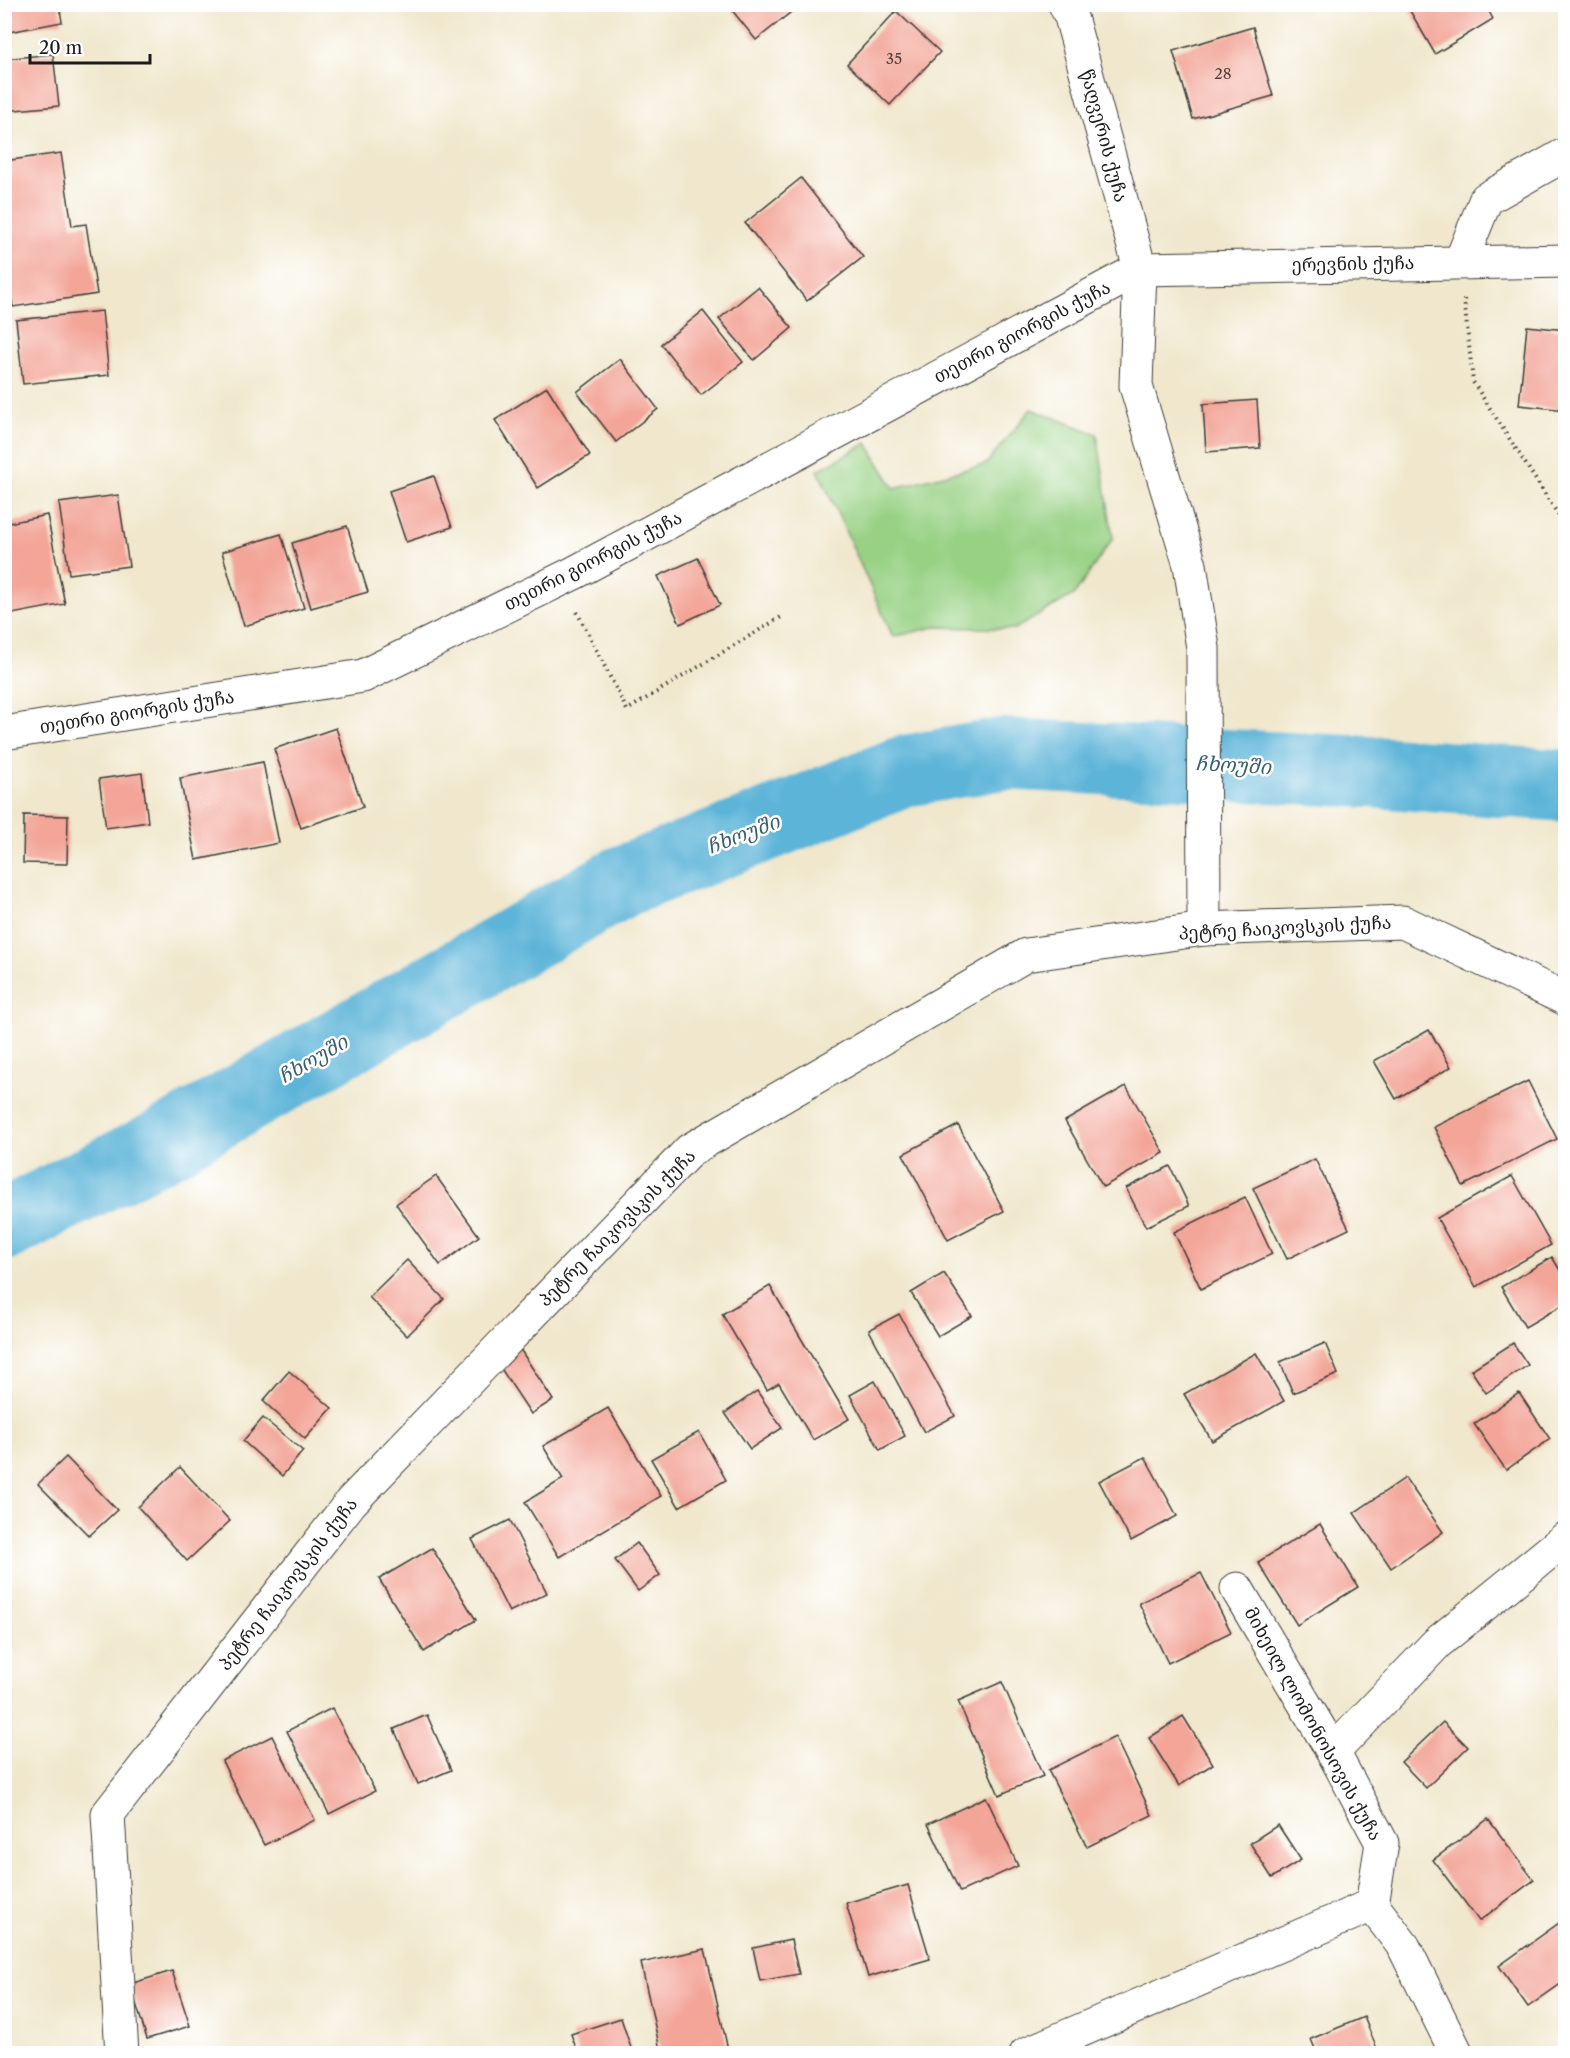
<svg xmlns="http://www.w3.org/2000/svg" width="1570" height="2058" font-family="'Libre Caslon Text','Noto Serif Georgian',serif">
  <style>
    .green { fill: #98d184; stroke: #5a7650; stroke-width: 1.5 }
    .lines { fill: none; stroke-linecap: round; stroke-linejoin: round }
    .river { stroke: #5bb4d8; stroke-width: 72 }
    .building { fill: #f3a598 }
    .minor-casing { stroke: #3c3a36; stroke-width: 35 }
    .path { stroke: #3c3a36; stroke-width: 4; stroke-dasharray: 1.5 4.5; stroke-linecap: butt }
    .minor { stroke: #fff; stroke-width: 33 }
    .labels { text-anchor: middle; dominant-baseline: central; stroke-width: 5; stroke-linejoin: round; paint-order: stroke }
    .number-label { font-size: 15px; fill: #523e3b }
    .street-label { font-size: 18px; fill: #1c1c1c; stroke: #fff }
    .water-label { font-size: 20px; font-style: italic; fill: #386071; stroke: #fff }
  </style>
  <rect width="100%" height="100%" fill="#fff"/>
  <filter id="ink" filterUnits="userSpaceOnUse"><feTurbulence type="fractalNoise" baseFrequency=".0167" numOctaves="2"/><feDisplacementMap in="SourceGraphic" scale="12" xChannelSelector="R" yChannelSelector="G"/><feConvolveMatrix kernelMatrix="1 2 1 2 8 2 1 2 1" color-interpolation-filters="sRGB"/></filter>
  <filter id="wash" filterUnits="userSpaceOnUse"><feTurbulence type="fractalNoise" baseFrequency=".008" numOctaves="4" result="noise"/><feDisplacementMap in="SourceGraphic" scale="24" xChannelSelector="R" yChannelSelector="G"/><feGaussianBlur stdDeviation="1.35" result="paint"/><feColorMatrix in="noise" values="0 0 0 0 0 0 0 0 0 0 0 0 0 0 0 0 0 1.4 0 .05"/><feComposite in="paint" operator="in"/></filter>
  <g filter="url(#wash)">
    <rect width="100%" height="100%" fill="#f0e7cc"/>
    <!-- green -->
    <polygon class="green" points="1031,409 1097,434 1113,538 1075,594 1015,629 935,627 893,637 818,470 867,443 894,488 986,464"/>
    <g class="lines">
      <!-- river -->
      <polyline class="river" points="4,1225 166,1143 621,882 905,771 1002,754 1389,773 1566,786"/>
    </g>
    <g id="blocks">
      <!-- building -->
      <g class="building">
        <polygon points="4,4 59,4 62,22 4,33"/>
        <polygon points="727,4 785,4 791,12 756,40"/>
        <polygon points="1406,4 1485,4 1493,19 1435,54"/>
        <polygon points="896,11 940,52 890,105 847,64"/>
        <polygon points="1253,27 1273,96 1193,119 1173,51"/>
        <polygon points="53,54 59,106 4,111 4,59"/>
        <polygon points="61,153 72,226 86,224 97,294 13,307 4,252 4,161"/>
        <polygon points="801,178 863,257 807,301 745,223"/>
        <polygon points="758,287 792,328 754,360 719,319"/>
        <polygon points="102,311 109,375 23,384 16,320"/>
        <polygon points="703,311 743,362 701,395 661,344"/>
        <polygon points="1527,326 1566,330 1566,410 1519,405"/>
        <polygon points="620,359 658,409 616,442 577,392"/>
        <polygon points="547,387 590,455 538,488 495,420"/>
        <polygon points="1257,400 1260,448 1206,452 1203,404"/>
        <polygon points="434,476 452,527 406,542 389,491"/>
        <polygon points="118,495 129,566 69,574 59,503"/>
        <polygon points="47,515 65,604 7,615 4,604 4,524"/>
        <polygon points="347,526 368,592 311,608 292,543"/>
        <polygon points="281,534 304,608 244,626 222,552"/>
        <polygon points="698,558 720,605 680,624 658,576"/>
        <polygon points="336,728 363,807 301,828 274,749"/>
        <polygon points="263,762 279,843 196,860 180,778"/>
        <polygon points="142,773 148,822 106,828 99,779"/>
        <polygon points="24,815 68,816 67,864 23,863"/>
        <polygon points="1429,1030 1451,1067 1396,1099 1374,1061"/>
        <polygon points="1528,1081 1557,1139 1463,1186 1434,1127"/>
        <polygon points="1126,1086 1164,1153 1103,1187 1065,1121"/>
        <polygon points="958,1125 1004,1211 948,1240 903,1154"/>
        <polygon points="1315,1159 1349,1229 1287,1259 1253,1188"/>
        <polygon points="1170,1166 1189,1206 1146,1227 1126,1188"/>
        <polygon points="436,1176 479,1236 440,1265 396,1204"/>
        <polygon points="1512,1176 1551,1245 1476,1287 1437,1218"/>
        <polygon points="1245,1197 1272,1254 1201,1289 1174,1232"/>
        <polygon points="1552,1257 1566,1280 1566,1303 1525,1327 1501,1287"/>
        <polygon points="407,1260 444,1299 407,1336 369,1297"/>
        <polygon points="944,1273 972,1316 938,1336 911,1293"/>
        <polygon points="770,1286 849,1419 813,1440 779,1383 767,1390 722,1314"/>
        <polygon points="899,1314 955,1416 924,1432 869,1330"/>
        <polygon points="1325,1343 1338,1374 1293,1393 1280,1362"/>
        <polygon points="1513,1343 1528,1365 1486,1393 1471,1370"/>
        <polygon points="518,1346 553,1400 531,1414 496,1361"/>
        <polygon points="1256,1353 1284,1401 1212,1441 1184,1394"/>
        <polygon points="289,1371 332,1408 305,1439 263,1401"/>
        <polygon points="875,1381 905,1436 880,1450 850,1395"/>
        <polygon points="757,1391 782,1428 750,1449 725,1413"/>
        <polygon points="1519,1393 1550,1439 1506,1470 1474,1424"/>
        <polygon points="608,1408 661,1496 559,1557 525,1502 563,1479 543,1446"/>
        <polygon points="263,1418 303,1451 282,1476 243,1441"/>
        <polygon points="699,1432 726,1480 679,1507 651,1459"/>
        <polygon points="66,1457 117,1510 89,1536 38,1484"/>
        <polygon points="1145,1457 1177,1516 1131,1541 1099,1481"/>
        <polygon points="180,1467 230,1521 187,1561 138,1507"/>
        <polygon points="1405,1478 1443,1532 1391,1568 1354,1513"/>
        <polygon points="510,1520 547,1593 509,1612 472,1539"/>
        <polygon points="1320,1524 1358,1587 1297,1625 1258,1562"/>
        <polygon points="637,1543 660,1575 638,1591 615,1560"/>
        <polygon points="432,1548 476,1620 424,1652 379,1579"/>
        <polygon points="1201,1573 1231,1632 1168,1663 1139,1603"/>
        <polygon points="1002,1682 1043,1776 999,1795 958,1701"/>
        <polygon points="332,1708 375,1791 329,1814 287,1731"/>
        <polygon points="427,1715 451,1770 418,1784 394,1729"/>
        <polygon points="1183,1716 1213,1764 1179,1786 1149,1738"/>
        <polygon points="1443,1722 1468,1747 1426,1788 1401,1762"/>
        <polygon points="272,1736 315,1820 264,1845 222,1761"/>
        <polygon points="1115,1737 1152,1815 1087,1847 1048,1770"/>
        <polygon points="986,1797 1018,1866 960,1892 928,1824"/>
        <polygon points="1488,1819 1534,1880 1479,1921 1433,1860"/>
        <polygon points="1278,1825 1301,1860 1272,1878 1250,1843"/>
        <polygon points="908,1885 930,1959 868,1977 846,1903"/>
        <polygon points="1566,1918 1566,1980 1528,2007 1499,1966"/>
        <polygon points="791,1940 799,1974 760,1981 753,1948"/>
        <polygon points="705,1949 729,2054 661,2054 641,1963"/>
        <polygon points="172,1971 190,2026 147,2039 130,1984"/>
        <polygon points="1364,2017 1379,2054 1317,2054 1311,2039"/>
        <polygon points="621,2018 633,2054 578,2054 571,2034"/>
      </g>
    </g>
  </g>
  <g filter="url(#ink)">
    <use href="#blocks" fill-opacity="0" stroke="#3c3a36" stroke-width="1.5"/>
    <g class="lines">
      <!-- minor casing -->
      <g class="minor-casing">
        <g id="minor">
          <polyline points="1065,4 1071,17 1140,269 1136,386 1190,565 1203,648 1204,929"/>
          <polyline points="1461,261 1486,199 1566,154"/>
          <polyline points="4,733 363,676 574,573 1140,269 1566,261"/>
          <polyline points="1237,1589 1333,1752 1382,1843 1372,1905 1404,1947 1457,2054"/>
          <polyline points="1333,1752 1437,1643 1566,1538"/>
          <polyline points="122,2054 108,1814 351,1502 690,1150 1026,955 1204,929 1403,922 1566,999"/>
          <polyline points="1026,2054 1372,1905"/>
        </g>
      </g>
      <!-- path -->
      <g class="path">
        <polyline points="1464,299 1473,382 1561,519 1566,522"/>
        <polyline points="577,612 627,710 781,617"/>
      </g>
      <!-- minor -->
      <use href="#minor" class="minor"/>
    </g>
  </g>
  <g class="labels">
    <!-- number labels -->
    <g class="number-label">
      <text x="894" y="58">35</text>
      <text x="1223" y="73">28</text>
    </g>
    <!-- street labels -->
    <g class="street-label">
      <text transform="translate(1104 136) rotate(75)">წაღვერის ქუჩა</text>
      <text transform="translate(1353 264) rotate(-1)">ერევნის ქუჩა</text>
      <text transform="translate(1022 332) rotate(-28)">თეთრი გიორგის ქუჩა</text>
      <text transform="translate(593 561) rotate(-27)">თეთრი გიორგის ქუჩა</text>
      <text transform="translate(137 712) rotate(-9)">თეთრი გიორგის ქუჩა</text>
      <text transform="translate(1285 928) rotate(-3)">პეტრე ჩაიკოვსკის ქუჩა</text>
      <text transform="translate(617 1228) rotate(-45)">პეტრე ჩაიკოვსკის ქუჩა</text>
      <text transform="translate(288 1584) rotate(-52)">პეტრე ჩაიკოვსკის ქუჩა</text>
      <text transform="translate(1313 1724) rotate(61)">მიხეილ ლომონოსოვის ქუჩა</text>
    </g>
    <!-- water labels -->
    <g class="water-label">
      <text transform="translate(1233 765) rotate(3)">ჩხოუში</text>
      <text transform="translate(743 834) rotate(-21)">ჩხოუში</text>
      <text transform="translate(313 1059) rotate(-30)">ჩხოუში</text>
    </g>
  </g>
  <!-- margin -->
  <rect width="1570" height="2058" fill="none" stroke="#fff" stroke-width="24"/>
  <!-- scale -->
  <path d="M30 54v9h120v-9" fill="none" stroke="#1c1c1c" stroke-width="3"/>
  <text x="39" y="54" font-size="18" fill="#1c1c1c" stroke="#ffffff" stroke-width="4.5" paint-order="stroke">20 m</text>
</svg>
